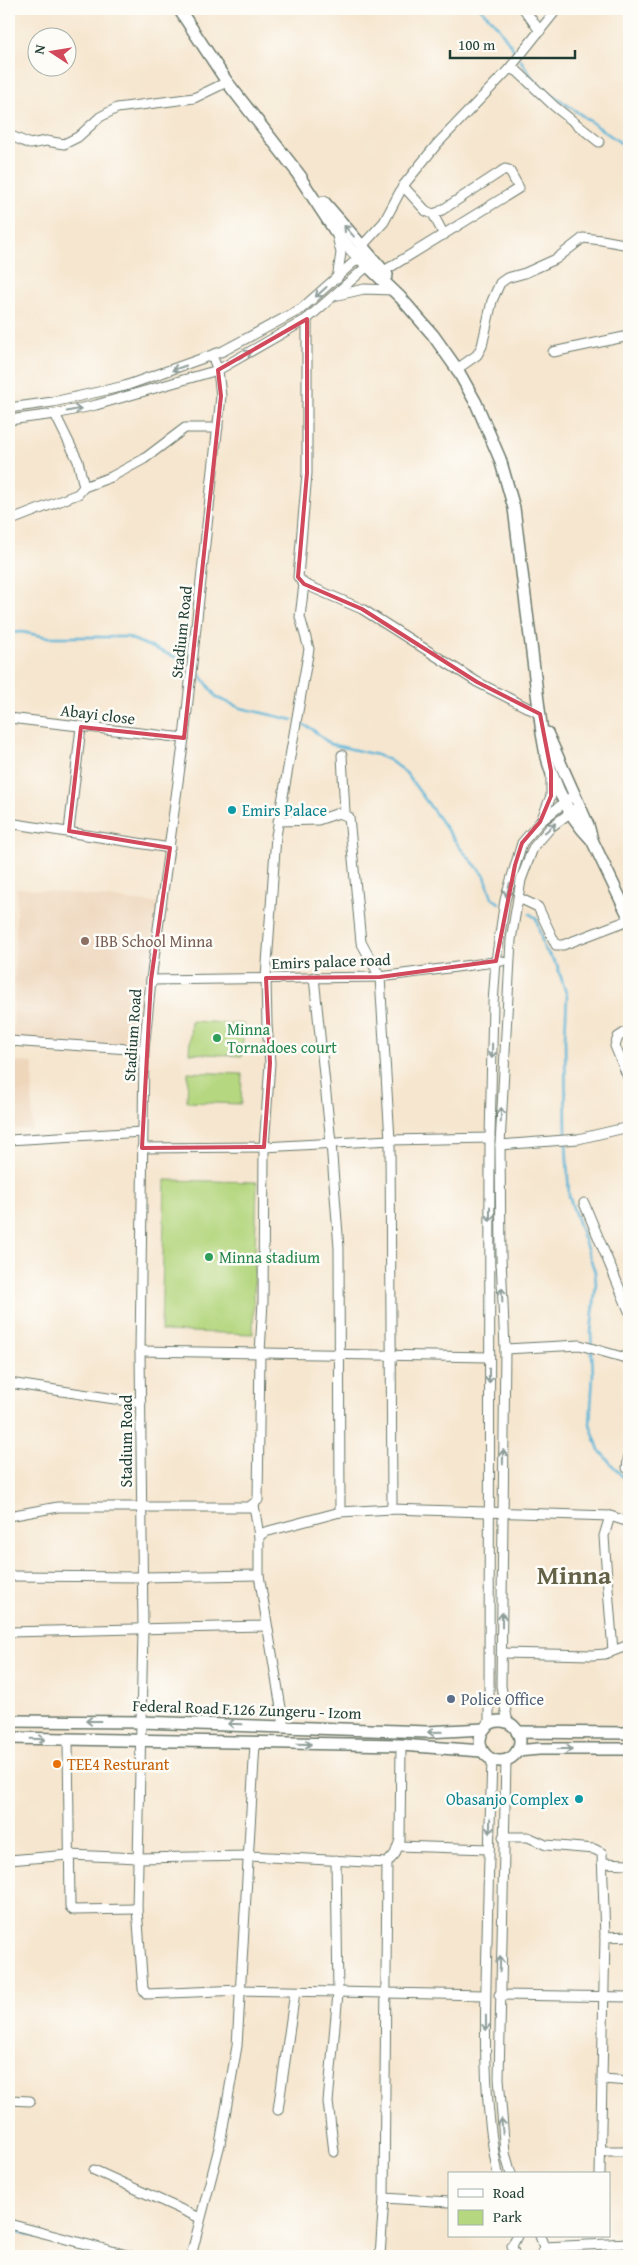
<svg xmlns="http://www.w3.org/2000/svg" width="638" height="2265" font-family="'Gentium Book Plus',serif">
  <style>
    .built { fill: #eed6bb }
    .green { fill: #b5d780; stroke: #6a8a5a }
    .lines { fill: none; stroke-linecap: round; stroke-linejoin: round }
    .stream { stroke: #5bb5d8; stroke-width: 2.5 }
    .minor-casing { stroke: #6a786a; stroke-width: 11 }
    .major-casing { stroke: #6a786a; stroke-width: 14 }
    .minor { stroke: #fff; stroke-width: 9 }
    .major { stroke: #fff; stroke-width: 11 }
    .oneway { stroke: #8f9e9a }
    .marked { fill: none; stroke: #d1495b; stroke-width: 4; stroke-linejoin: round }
    .culture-dot { fill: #0f9aa8; stroke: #fdfcf7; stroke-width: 2 }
    .education-dot { fill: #8d6e63; stroke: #fdfcf7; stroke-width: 2 }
    .leisure-dot { fill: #2e9e5b; stroke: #fdfcf7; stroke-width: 2 }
    .service-dot { fill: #5c6f8a; stroke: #fdfcf7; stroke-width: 2 }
    .food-dot { fill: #e8710a; stroke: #fdfcf7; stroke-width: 2 }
    .labels { text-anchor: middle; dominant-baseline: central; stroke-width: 5; stroke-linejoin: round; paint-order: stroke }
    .street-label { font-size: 16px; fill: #1f3d34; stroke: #fdfcf7 }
    .culture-label { font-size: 16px; fill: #0d838f; stroke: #fdfcf7; text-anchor: start }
    .education-label { font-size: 16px; fill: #785e54; stroke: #fdfcf7; text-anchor: start }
    .leisure-label { font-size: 16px; fill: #27864d; stroke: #fdfcf7; text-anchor: start }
    .service-label { font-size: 16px; fill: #4e5e75; stroke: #fdfcf7; text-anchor: start }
    .food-label { font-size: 16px; fill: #c56008; stroke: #fdfcf7; text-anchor: start }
    .town-label { font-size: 26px; font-weight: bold; fill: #636247; stroke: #fdfcf7 }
  </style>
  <rect width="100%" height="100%" fill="#fdfcf7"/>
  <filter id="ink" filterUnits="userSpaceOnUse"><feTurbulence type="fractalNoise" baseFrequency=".02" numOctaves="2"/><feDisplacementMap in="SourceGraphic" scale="10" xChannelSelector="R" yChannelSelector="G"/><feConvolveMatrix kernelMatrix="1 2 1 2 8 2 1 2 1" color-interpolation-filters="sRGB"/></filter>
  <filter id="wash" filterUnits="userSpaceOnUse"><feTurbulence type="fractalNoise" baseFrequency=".0096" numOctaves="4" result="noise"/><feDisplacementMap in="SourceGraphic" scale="20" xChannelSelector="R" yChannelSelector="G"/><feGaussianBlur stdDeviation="1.12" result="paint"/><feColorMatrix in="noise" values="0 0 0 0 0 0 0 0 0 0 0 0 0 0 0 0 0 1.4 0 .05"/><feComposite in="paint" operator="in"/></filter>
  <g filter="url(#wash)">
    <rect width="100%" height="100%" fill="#f6e6cf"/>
    <!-- built -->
    <g class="built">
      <polygon points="17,888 159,903 142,1048 13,1039"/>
      <polygon points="9,1061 33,1063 32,1130 9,1128"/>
    </g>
    <!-- green -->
    <g class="green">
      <polygon points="191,1021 244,1024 242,1056 189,1053"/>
      <polygon points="188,1072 242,1074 241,1104 187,1102"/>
      <polygon points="165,1180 257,1182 253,1334 161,1331"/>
    </g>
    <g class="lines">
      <!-- stream -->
      <g class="stream">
        <polyline points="481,9 495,23 517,54"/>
        <polyline points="520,59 535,82 625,146 629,153"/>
        <polyline points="9,633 22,632 47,637 127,637 180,659"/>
        <polyline points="200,674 217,698 241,708 293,720"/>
        <polyline points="298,722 312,729 330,744 377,755 389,760 406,773 461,849 485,876 492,898 499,903"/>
        <polyline points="530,914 536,918 544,948 557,965 567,996 565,1037 566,1137"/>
        <polyline points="566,1142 569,1196 595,1272 596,1284 591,1332 593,1375 590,1424 599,1450 629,1484"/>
        <polyline points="9,2229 104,2256"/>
      </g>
    </g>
  </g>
  <g filter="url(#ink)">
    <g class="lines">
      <!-- minor casing -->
      <g class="minor-casing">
        <g id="minor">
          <polyline points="524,9 540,31"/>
          <polyline points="509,69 557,9"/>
          <polyline points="9,135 30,144 46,141 64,144 78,137 100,117 117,108 194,98 227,82"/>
          <polyline points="433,214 444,235"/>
          <polyline points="362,246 384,222 403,186 437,144 509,69 517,71 554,106 599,142"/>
          <polyline points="384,271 519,188 509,170 505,169 439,212 433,214 426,211 403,186"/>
          <polyline points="337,279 341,253 337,236"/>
          <polyline points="338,295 364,289 393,290"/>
          <polyline points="307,319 307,473 298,577 304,584 362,609 477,682 540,714"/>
          <polyline points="553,352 629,336"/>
          <polyline points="212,356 218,370 221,396 184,738 151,980 144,1050 140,1351 143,1630 137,1909 143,1989 147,1994 241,1990 485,1995"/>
          <polyline points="457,369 477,355 482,346 492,301 500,283 507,278 525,273 556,259 583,238 602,240 629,245"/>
          <polyline points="9,408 53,402 125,386 223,351 301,309 363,254"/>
          <polyline points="9,420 55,414 96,405 218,370 307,319 372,262"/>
          <polyline points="84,487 111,477 144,459 185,428 218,428"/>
          <polyline points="9,521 78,494 84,487 78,461 55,414"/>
          <polyline points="9,718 184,738"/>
          <polyline points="342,755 345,813"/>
          <polyline points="278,821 318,820 339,813 349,817 361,942 380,977 390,1140 392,1509"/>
          <polyline points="541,821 551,796 551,776"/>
          <polyline points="9,823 170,848"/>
          <polyline points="69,831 81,727"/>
          <polyline points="519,898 538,907 556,945 563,945 629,920"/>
          <polyline points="314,977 331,1143 339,1248 340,1512"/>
          <polyline points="151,980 380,977 502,961"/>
          <polyline points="629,1030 618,1037 615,1046 629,1080"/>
          <polyline points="9,1041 144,1050"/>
          <polyline points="9,1140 142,1132"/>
          <polyline points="500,1145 578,1139 629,1127"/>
          <polyline points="142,1148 264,1147 390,1140 490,1138"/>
          <polyline points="584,1203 629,1311"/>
          <polyline points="505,1349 580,1345 629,1359"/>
          <polyline points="140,1351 489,1357"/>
          <polyline points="9,1383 141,1403"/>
          <polyline points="627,1468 629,1453"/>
          <polyline points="254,1505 259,1536"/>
          <polyline points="9,1516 58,1507 249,1507 258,1500 260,1352 263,1302 264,1147 270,1063 267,1025 266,978 276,836 309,649 300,617 304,584"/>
          <polyline points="610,1516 604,1536 605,1551 613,1651"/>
          <polyline points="9,1576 143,1577 259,1575"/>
          <polyline points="9,1632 266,1626"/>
          <polyline points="502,1653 592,1655 605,1654 629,1645"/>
          <polyline points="508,1723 501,1686 505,1349 501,1258 500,1145 511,940 521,880 533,848 551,827 575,809"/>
          <polyline points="489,1724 490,1138 493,1003 496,961 505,900 522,843 540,822 575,794"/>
          <polyline points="284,1726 259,1575 259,1536 265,1532 340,1512 392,1509 610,1516 629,1522"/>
          <polyline points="68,1740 70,1907 73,1910 137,1909"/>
          <path d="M492,1760C490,1821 488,1882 487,1942C485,2019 482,2098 498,2174"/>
          <polyline points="506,1760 499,2078 505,2153 511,2174"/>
          <polyline points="503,1837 528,1837 546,1845 594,1849 602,1853 605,1937 600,2174"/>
          <polyline points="398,1846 489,1849"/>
          <polyline points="9,1860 69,1855 139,1858 249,1856 387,1863"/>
          <polyline points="602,1863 629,1864"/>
          <polyline points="605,1937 629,1936"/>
          <polyline points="499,1995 629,1997"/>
          <polyline points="603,2079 629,2081"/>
          <polyline points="9,2100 30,2101"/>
          <polyline points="278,2110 295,1992"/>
          <polyline points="601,2151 629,2151"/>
          <polyline points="334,2152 328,2102 338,1993 336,1860"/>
          <polyline points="94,2170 200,2218"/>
          <polyline points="384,2198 449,2202"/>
          <polyline points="9,2224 131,2256"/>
          <polyline points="540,2236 544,2247 541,2256"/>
          <polyline points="544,2247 629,2243"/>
          <polyline points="191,2256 220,2144 237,2046 255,1744"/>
          <polyline points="380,2256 384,2198 387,1863 395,1854 400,1840 401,1745"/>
          <polyline points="515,2256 512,2246 517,2236"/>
        </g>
      </g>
      <!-- major casing -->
      <g class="major-casing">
        <g id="major">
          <polyline points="179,9 227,82 301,177"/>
          <path d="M297,173L335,231L352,251L400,297L433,335L457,369L476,403L500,459L514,508L542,733C547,771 565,813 592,840"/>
          <polyline points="324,202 387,275"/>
          <polyline points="547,733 588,825 592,840 629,917"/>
          <polyline points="9,1721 141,1722 427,1732 484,1729"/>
          <circle cx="500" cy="1741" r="20"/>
          <polyline points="517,1732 629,1733"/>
          <polyline points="9,1738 401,1745 482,1751"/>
          <polyline points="517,1751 539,1749 629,1749"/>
        </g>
      </g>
      <!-- minor -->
      <use href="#minor" class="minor"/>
      <!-- major -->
      <use href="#major" class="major"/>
    </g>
    <!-- one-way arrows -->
    <defs><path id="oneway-shaft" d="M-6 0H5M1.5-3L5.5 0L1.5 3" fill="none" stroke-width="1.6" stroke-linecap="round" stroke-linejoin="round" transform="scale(1.25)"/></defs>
    <g class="oneway">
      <use href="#oneway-shaft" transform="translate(349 231) rotate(-132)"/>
      <use href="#oneway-shaft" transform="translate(321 292) rotate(138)"/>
      <use href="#oneway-shaft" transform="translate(245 355) rotate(-30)"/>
      <use href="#oneway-shaft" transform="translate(179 368) rotate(161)"/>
      <use href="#oneway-shaft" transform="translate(74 410) rotate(-12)"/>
      <use href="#oneway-shaft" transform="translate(550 828) rotate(-41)"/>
      <use href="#oneway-shaft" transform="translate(508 890) rotate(105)"/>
      <use href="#oneway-shaft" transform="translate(492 1051) rotate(91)"/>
      <use href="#oneway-shaft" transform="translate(501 1115) rotate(-88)"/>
      <use href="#oneway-shaft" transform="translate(490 1214) rotate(90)"/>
      <use href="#oneway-shaft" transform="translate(502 1295) rotate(-93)"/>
      <use href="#oneway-shaft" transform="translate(489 1376) rotate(90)"/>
      <use href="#oneway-shaft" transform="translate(503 1457) rotate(-89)"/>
      <use href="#oneway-shaft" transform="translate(502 1620) rotate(-90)"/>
      <use href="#oneway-shaft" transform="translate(93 1721) rotate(-180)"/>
      <use href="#oneway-shaft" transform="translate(235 1724) rotate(-178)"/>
      <use href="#oneway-shaft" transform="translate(435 1732) rotate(179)"/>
      <use href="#oneway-shaft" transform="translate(38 1739) rotate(2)"/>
      <use href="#oneway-shaft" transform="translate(304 1744) rotate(1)"/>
      <use href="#oneway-shaft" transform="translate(565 1749)"/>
      <use href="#oneway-shaft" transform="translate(490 1826) rotate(91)"/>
      <use href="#oneway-shaft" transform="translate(500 1964) rotate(-88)"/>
      <use href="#oneway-shaft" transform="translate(486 2023) rotate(89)"/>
      <use href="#oneway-shaft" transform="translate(502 2126) rotate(-95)"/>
    </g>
  </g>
  <!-- marked area -->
  <path class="marked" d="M307,319V473L298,577L304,584L362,609L477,682L540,714L551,771V796L540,822L522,843L515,865L496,961L380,977L266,978L270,1063L264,1147L142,1148L151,980L170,848L69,831L81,727L184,738L221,396L218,370Z"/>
  <!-- markers -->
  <g class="culture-dot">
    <circle cx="232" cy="810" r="5"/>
    <circle cx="579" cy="1799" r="5"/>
  </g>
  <circle class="education-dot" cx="85" cy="941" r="5"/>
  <g class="leisure-dot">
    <circle cx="217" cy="1038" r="5"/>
    <circle cx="209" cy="1257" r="5"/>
  </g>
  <circle class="service-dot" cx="451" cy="1699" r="5"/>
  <circle class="food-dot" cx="57" cy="1764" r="5"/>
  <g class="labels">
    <!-- street labels -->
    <g class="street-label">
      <text transform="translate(181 632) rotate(-84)">Stadium Road</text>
      <text transform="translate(98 714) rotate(7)">Abayi close</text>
      <text transform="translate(331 961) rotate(-2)">Emirs palace road</text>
      <text transform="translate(132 1035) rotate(-86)">Stadium Road</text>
      <text transform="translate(126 1441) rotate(-90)">Stadium Road</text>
      <text transform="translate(247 1709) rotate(2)">Federal Road F.126 Zungeru - Izom</text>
    </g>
    <!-- culture labels -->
    <g class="culture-label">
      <text x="242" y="810">Emirs Palace</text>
      <text x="569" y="1799" text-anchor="end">Obasanjo Complex</text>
    </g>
    <!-- education labels -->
    <g class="education-label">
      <text x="95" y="941">IBB School Minna</text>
    </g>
    <!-- leisure labels -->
    <g class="leisure-label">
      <text x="227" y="1029">Minna<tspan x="227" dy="18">Tornadoes court</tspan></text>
      <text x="219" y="1257">Minna stadium</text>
    </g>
    <!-- service labels -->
    <g class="service-label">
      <text x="461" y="1699">Police Office</text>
    </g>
    <!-- food labels -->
    <g class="food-label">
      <text x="67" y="1764">TEE4 Resturant</text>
    </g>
    <!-- town labels -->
    <g class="town-label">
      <text x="574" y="1574">Minna</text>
    </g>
  </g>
  <!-- margin -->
  <rect width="638" height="2265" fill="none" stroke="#fdfcf7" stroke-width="30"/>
  <!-- legend -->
  <rect x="448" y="2172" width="162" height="65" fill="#fdfcf7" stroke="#a4b0a9"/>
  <rect x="458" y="2189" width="25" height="8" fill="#ffffff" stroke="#a4b0a9"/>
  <text x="493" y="2198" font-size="15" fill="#1f3d34">Road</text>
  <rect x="458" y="2210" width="25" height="15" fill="#b5d780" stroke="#a4b0a9"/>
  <text x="493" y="2222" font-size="15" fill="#1f3d34">Park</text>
  <!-- north arrow -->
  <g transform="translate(52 52) rotate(282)"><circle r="24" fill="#fdfcf7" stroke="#a4b0a9"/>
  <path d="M0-4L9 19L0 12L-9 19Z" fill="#d1495b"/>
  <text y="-8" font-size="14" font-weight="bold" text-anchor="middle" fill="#1f3d34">N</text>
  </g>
  <!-- scale -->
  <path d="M450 50v8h125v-8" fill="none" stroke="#1f3d34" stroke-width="2.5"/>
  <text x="458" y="50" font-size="15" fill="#1f3d34" stroke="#fdfcf7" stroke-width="4" paint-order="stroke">100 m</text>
</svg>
